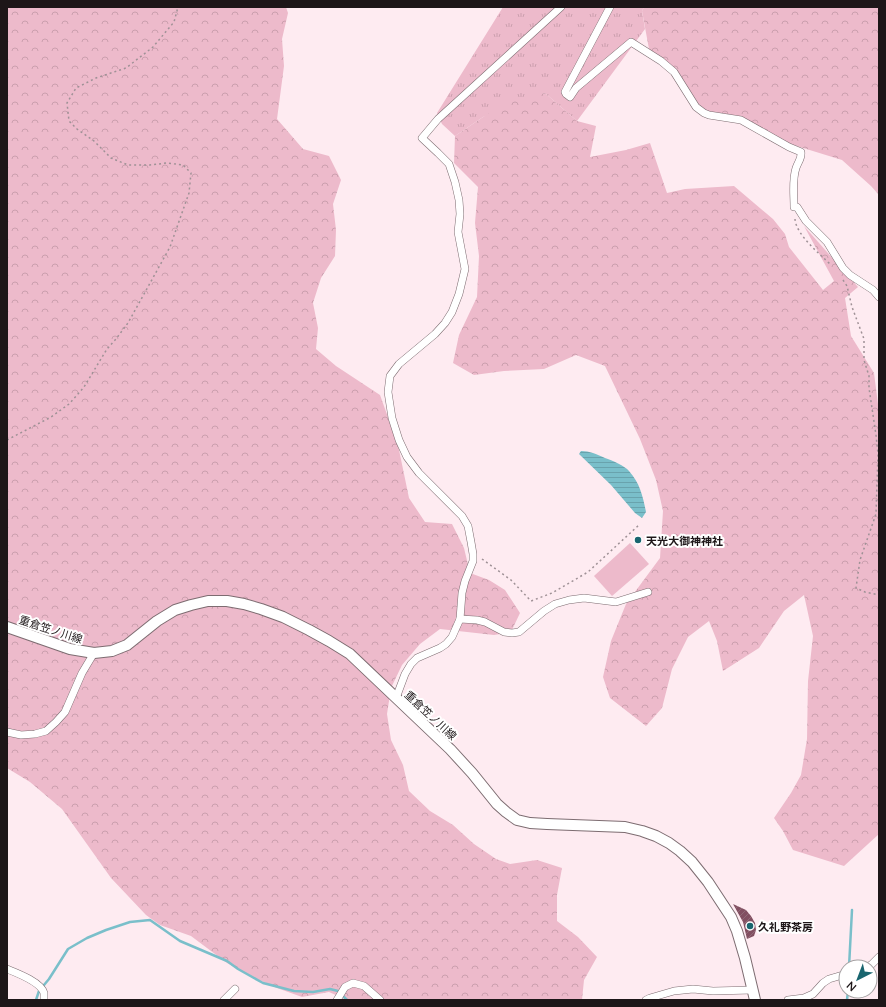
<svg xmlns="http://www.w3.org/2000/svg" width="886" height="1007" font-family="Lato,'Noto Sans JP',sans-serif">
  <style>
    .grass { fill: url(#grass-tufts) }
    .forest { fill: url(#forest-crowns) }
    .garden { fill: #edbacb }
    .water { fill: url(#water-rules) }
    .lines { fill: none; stroke-linecap: round; stroke-linejoin: round }
    .stream { stroke: #7abfca; stroke-width: 2.5 }
    .building { fill: url(#building-hatch) }
    .street-casing { stroke: #7d6c71; stroke-width: 8 }
    .secondary-casing { stroke: #7d6c71; stroke-width: 12 }
    .path { stroke: #9f9196; stroke-width: 1.5; stroke-dasharray: 2 3; stroke-linecap: butt }
    .street { stroke: #fff; stroke-width: 7 }
    .secondary { stroke: #fff; stroke-width: 10 }
    .poi-dot { fill: #19656f; stroke: #fff; stroke-width: 1.5 }
    .labels { text-anchor: middle; dominant-baseline: central; stroke-width: 4; stroke-linejoin: round; paint-order: stroke }
    .poi-label { font-size: 11px; font-weight: bold; fill: #1d1618; stroke: #fff; text-anchor: start }
    .street-label { font-size: 11px; fill: #1d1618; stroke: #fff }
  </style>
  <defs>
    <pattern id="grass-tufts" width="24" height="20" patternUnits="userSpaceOnUse"><rect width="24" height="20" fill="#edbacb"/><path d="M3 7l-1-3M5 7V3M7 7l1-3M15 17l-1-3M17 17v-4M19 17l1-3" fill="none" stroke="#cb9fae"/></pattern>
    <pattern id="forest-crowns" width="20" height="18" patternUnits="userSpaceOnUse"><rect width="20" height="18" fill="#edbacb"/><path d="M2 6a3 3 0 1 1 6 0M12 15a3 3 0 1 1 6 0" fill="none" stroke="#cb9fae"/></pattern>
    <pattern id="water-rules" width="6" height="5" patternUnits="userSpaceOnUse"><rect width="6" height="5" fill="#7abfca"/><path d="M0 2.5h6" fill="none" stroke="#69a3ad"/></pattern>
    <pattern id="building-hatch" width="6" height="6" patternUnits="userSpaceOnUse"><rect width="6" height="6" fill="#824f61"/><path d="M-1 1l2-2M0 6l6-6M5 7l2-2" fill="none" stroke="#906a77"/></pattern>
  </defs>
  <rect width="100%" height="100%" fill="#feebf1"/>
  <!-- grass -->
  <polygon class="grass" points="503,7 644,7 642,11 645,29 577,121 545,93 483,117 455,136 442,124 437,113"/>
  <!-- forest -->
  <g class="forest">
    <polygon points="7,7 286,7 288,13 282,39 284,66 277,119 303,149 329,156 341,180 333,204 336,230 335,256 321,278 313,303 318,328 316,349 336,366 380,395 398,445 409,498 425,522 452,524 464,548 470,573 489,580 505,590 520,613 511,632 494,635 440,629 420,644 402,665 391,688 387,714 391,740 403,765 409,791 430,811 453,825 474,844 496,859 510,864 537,860 562,868 557,895 557,921 578,937 597,957 584,980 582,1000 347,1000 329,992 302,997 277,988 251,976 227,963 191,936 160,925 146,915 111,878 62,809 30,782 7,768"/>
    <polygon points="644,7 879,7 879,195 871,186 842,160 787,143 740,118 710,113 701,108 675,69 649,49 642,11"/>
    <polygon points="545,93 577,121 596,126 590,157 626,150 650,143 667,193 685,189 734,186 773,219 785,234 789,247 823,290 834,281 804,226 858,287 845,298 851,336 874,373 879,412 879,834 844,866 793,850 783,831 774,818 791,793 801,775 807,739 808,681 813,636 804,595 784,611 759,648 723,671 717,641 709,621 688,637 672,669 662,708 646,726 610,698 603,677 611,641 626,604 660,558 663,511 656,480 640,439 605,366 576,355 544,369 504,371 474,375 453,363 459,335 477,297 479,256 475,223 478,187 454,163 455,136 483,117 510,100"/>
  </g>
  <!-- garden -->
  <polygon class="garden" points="630,543 649,564 612,596 594,576"/>
  <!-- water -->
  <path class="water" d="M581,451C590,451 596,454 605,458C612,460 625,466 629,471C640,483 643,497 646,512L642,518L635,513L611,485L579,454Z"/>
  <g class="lines">
    <!-- stream -->
    <g class="stream">
      <polyline points="849,967 852,910"/>
      <polyline points="36,1000 39,991 49,979 68,949 87,938 106,930 130,922 150,920 180,941 227,961 238,969 263,983 294,991 313,992 330,989 338,991 347,1000"/>
      <polyline points="847,1000 848,991"/>
    </g>
  </g>
  <!-- building -->
  <polygon class="building" points="733,904 746,910 751,916 755,923 756,930 754,936 747,939 743,922"/>
  <g class="lines">
    <!-- street casing -->
    <g class="street-casing">
      <g id="street">
        <path d="M610,7L565,92L566,94L570,97L576,88L631,42L661,61L674,72L696,107L704,113L709,115L741,120L789,147L801,152C802,158 798,162 796,168C792,180 794,194 794,207H797L806,221L827,242L843,268L850,275L873,290L879,297"/>
        <polyline points="460,619 477,620 485,622 504,632 512,633 519,632 544,611 555,604 569,600 584,598 616,602 648,592"/>
        <polyline points="396,698 405,674 411,664 417,658 440,648 446,644 452,637 460,619 462,593 465,581 473,561 473,554 471,542 468,526 462,516 419,473 407,457 399,440 392,418 388,392 390,376 399,364 435,334 445,323 452,312 459,294 465,269 458,232 460,214 459,200 455,182 449,164 438,153 422,138 438,119 561,7"/>
        <polyline points="7,732 21,735 35,734 46,731 56,722 65,712 82,673 94,653"/>
        <polyline points="866,967 871,965 879,957"/>
        <path d="M7,969C17,973 41,982 44,993C44,996 44,998 44,1000"/>
        <polyline points="224,1000 235,989"/>
        <polyline points="337,1000 345,987 353,983 364,986 380,1000"/>
        <polyline points="646,1000 650,998 674,991 693,989 713,991 752,990"/>
        <polyline points="788,1000 804,998 813,994 823,983 829,979 846,974"/>
      </g>
    </g>
    <!-- secondary casing -->
    <g class="secondary-casing">
      <polyline id="secondary" points="7,627 70,649 94,653 112,651 127,645 157,621 175,610 191,605 208,601 227,601 244,604 261,609 283,617 309,630 329,641 350,654 450,749 472,773 497,804 506,812 517,820 530,823 547,824 625,827 642,831 656,836 669,843 680,851 692,862 708,882 731,917 737,931 745,958 755,1000"/>
    </g>
    <!-- path -->
    <g class="path">
      <path d="M795,219C796,235 820,254 831,265"/>
      <polyline points="843,280 847,286 852,307 864,339 864,360 869,376 869,388 876,435 878,454 876,514 860,560 856,588 865,592 879,595"/>
      <polyline points="7,440 51,417 69,404 84,387 107,349 116,339 128,323 170,247 189,193 191,173 183,165 167,163 150,165 128,165 111,158 94,141 77,129 69,121 67,103 76,88 96,78 126,68 153,47 174,22 178,7"/>
      <polyline points="482,559 511,580 531,601 552,593 588,572 640,524"/>
    </g>
    <!-- street -->
    <use href="#street" class="street"/>
    <!-- secondary -->
    <use href="#secondary" class="secondary"/>
  </g>
  <!-- markers -->
  <g class="poi-dot">
    <circle cx="638" cy="540" r="4"/>
    <circle cx="750" cy="926" r="4"/>
  </g>
  <g class="labels">
    <!-- poi labels -->
    <g class="poi-label">
      <text x="646" y="540">天光大御神神社</text>
      <text x="758" y="926">久礼野茶房</text>
    </g>
    <!-- street labels -->
    <g class="street-label">
      <text transform="translate(51 629) rotate(18)">重倉笠ノ川線</text>
      <text transform="translate(431 715) rotate(43)">重倉笠ノ川線</text>
    </g>
  </g>
  <!-- border -->
  <rect width="886" height="1007" fill="none" stroke="#1d1618" stroke-width="16"/>
  <!-- north arrow -->
  <g transform="translate(858 979) rotate(222)"><circle r="19" fill="#ffffff" stroke="#a5a2a3"/>
  <path d="M0-3L7 15L0 10L-7 15Z" fill="#19656f"/>
  <text y="-6" font-size="11" font-weight="bold" text-anchor="middle" fill="#1d1618">N</text>
  </g>
</svg>
